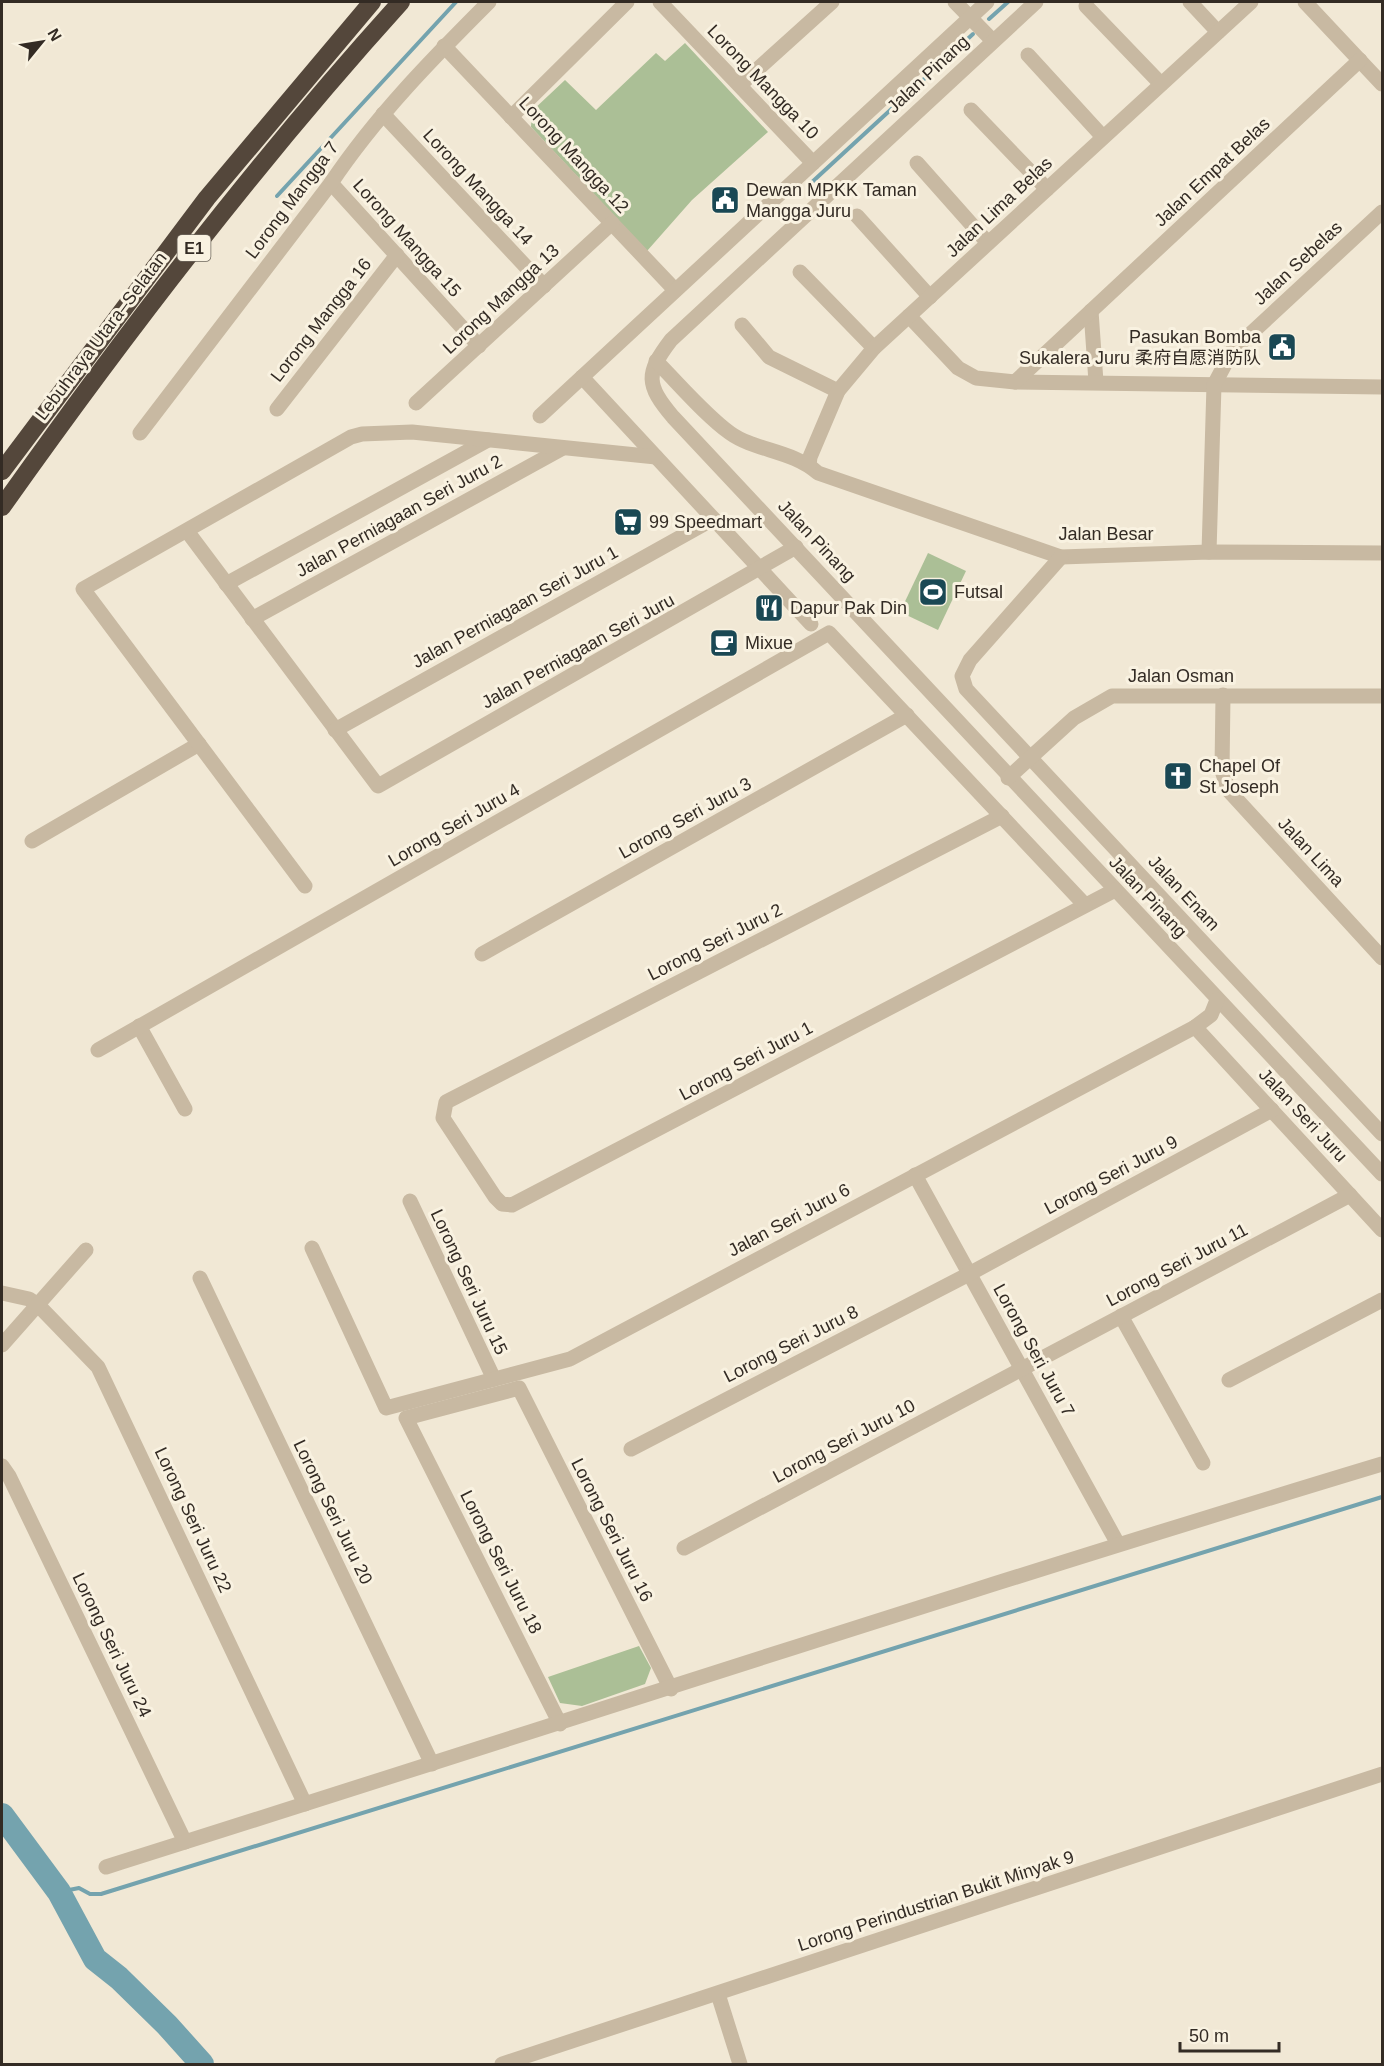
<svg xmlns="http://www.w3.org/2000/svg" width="1384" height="2066" font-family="Helvetica,'Noto Sans SC',sans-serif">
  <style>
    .green { fill: #abbf96 }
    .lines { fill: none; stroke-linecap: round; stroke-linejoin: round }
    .stream { stroke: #74a3ae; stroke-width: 4 }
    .river { stroke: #74a3ae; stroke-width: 24 }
    .minor { stroke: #c8b9a2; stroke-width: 15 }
    .highway { stroke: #54473b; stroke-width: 18 }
    .labels { text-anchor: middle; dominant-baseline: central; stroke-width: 6; stroke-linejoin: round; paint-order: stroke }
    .shield { fill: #f9f2e1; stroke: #6e675d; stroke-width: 1.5 }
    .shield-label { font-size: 16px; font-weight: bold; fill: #332b24 }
    .street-label { font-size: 18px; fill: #332b24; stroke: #f9f2e1 }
    .poi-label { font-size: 18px; fill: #332b24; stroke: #f9f2e1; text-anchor: start }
  </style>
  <rect width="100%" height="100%" fill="#f1e8d5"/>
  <!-- green -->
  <g class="green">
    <polygon points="685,43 768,132 692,200 647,251 531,127 532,111 565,80 596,110 656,53 665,61"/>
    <polygon points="928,553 966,571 938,630 900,612"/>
    <polygon points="639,1646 651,1668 645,1684 582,1706 560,1703 548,1677"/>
  </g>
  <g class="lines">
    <!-- stream -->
    <g class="stream">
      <polyline points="989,19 1008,2"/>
      <polyline points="811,183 973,34"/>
      <polyline points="277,196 456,2"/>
      <polyline points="59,1892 79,1888 90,1894 101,1894 1382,1497"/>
    </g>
    <!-- river -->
    <polyline class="river" points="2,1815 59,1892 95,1959 119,1978 167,2025 202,2064"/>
    <!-- minor -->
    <g class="minor">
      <polyline points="660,2 813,163"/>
      <polyline points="955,2 993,41"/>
      <path d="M1036,2L671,340C645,374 646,385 673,417L1382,1174"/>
      <polyline points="1190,2 1218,32"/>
      <polyline points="1305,2 1382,84"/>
      <polyline points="1086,6 1161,84"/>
      <polyline points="444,46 675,290"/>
      <polyline points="1028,55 1103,137"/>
      <polyline points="740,85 832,2"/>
      <polyline points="971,110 1047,189"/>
      <polyline points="383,114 544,286"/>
      <polyline points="511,117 627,2"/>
      <polyline points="917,163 988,243"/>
      <polyline points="331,183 479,346"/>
      <polyline points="857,216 930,297"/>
      <polyline points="800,272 874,348"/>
      <polyline points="1091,311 1096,382"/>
      <polyline points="909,316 958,368 976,378 1015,382 1382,387"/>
      <polyline points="742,325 769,357 838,391"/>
      <path d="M656,361C678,383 705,415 730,433C755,451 792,450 818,473L1061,557L1209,552L1382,553"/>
      <polyline points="582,377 811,624"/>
      <polyline points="1015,382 1360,60"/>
      <polyline points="416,403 612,223"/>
      <polyline points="277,409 397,255"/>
      <polyline points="540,416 987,2"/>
      <path d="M140,433L331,183C376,116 432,59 489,2"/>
      <polyline points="809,465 810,457 838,391 874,348 1251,2"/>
      <polyline points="187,531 378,786 796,547"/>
      <polyline points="1209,552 1214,385 1232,351 1382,212"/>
      <polyline points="1061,557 970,660 962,676 966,689 1382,1134"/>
      <polyline points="226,584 488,440"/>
      <polyline points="252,619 563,448"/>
      <polyline points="1223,695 1222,771 1229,791 1382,958"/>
      <polyline points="335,730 713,519"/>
      <polyline points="1008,778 1074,718 1112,696 1382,696"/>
      <polyline points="1002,816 446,1102 443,1118 495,1197 502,1204 512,1205 1115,890"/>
      <polyline points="32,841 199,744"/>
      <polyline points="305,886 83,589 351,437 362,434 412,432 656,457"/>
      <polyline points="482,954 907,715"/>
      <polyline points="139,1026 185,1109"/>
      <polyline points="1195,1027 1382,1230"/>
      <polyline points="98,1050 829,633 1085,905"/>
      <polyline points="915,1175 1118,1544"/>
      <polyline points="410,1201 494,1379"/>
      <polyline points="312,1248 386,1408 570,1359 1195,1027 1211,1015 1217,1000"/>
      <polyline points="200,1278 432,1764"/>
      <polyline points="2,1293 29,1299 38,1305 98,1367 305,1804"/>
      <polyline points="1121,1316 1203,1463"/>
      <polyline points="2,1345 86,1250"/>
      <polyline points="1229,1380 1382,1300"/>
      <polyline points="631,1449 969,1274 1272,1110"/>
      <polyline points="2,1466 9,1476 185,1842"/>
      <polyline points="684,1548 1350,1195"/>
      <polyline points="560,1724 406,1418 519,1388 671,1689"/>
      <path d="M106,1867C531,1733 955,1593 1382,1464"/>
      <polyline points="718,1994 740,2064"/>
      <polyline points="502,2064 1382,1774"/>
    </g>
    <!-- highway -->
    <g class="highway">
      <polyline points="2,471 207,198 372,2"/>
      <path d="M2,507C126,332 257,161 401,2"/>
    </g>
  </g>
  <!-- icons -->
  <defs>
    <g id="civic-square" transform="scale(1.5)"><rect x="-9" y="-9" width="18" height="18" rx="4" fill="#1a4854" stroke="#f9f2e1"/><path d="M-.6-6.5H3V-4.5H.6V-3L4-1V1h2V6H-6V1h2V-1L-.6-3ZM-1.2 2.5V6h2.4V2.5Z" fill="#fff"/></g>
    <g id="supermarket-square" transform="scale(1.5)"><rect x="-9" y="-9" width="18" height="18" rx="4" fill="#1a4854" stroke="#f9f2e1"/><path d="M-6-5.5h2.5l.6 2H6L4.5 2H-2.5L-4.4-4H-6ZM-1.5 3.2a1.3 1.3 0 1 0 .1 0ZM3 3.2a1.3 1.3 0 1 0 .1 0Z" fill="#fff"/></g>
    <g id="stadium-square" transform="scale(1.5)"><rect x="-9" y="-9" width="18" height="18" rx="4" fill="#1a4854" stroke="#f9f2e1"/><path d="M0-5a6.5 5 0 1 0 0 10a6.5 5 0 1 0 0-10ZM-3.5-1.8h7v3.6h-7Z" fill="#fff"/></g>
    <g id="restaurant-square" transform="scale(1.5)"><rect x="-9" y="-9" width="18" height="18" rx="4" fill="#1a4854" stroke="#f9f2e1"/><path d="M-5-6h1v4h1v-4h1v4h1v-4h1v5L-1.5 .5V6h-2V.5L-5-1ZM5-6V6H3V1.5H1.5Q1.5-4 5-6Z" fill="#fff"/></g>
    <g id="cafe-square" transform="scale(1.5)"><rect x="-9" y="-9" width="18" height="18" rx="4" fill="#1a4854" stroke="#f9f2e1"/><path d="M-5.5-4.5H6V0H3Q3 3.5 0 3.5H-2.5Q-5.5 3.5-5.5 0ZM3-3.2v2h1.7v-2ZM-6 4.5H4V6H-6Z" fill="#fff"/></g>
    <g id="church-square" transform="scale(1.5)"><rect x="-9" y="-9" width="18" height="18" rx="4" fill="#1a4854" stroke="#f9f2e1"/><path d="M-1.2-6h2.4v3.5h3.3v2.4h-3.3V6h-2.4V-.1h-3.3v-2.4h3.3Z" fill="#fff"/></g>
  </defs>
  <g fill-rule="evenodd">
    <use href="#civic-square" x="725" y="200"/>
    <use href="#civic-square" x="1282" y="347"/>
    <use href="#supermarket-square" x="628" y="522"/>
    <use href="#stadium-square" x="933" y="592"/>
    <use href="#restaurant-square" x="769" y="608"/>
    <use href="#cafe-square" x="724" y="643"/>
    <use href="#church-square" x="1178" y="776"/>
  </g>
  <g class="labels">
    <!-- shield labels -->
    <rect class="shield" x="177.5" y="235" width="33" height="26" rx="4.5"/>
    <g class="shield-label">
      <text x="194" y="248">E1</text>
    </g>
    <!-- street labels -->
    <g class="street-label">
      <text transform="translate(928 74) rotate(-43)">Jalan Pinang</text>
      <text transform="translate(763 82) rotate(46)">Lorong Mangga 10</text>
      <text transform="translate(574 155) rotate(47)">Lorong Mangga 12</text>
      <text transform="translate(1212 172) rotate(-43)">Jalan Empat Belas</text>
      <text transform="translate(478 187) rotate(47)">Lorong Mangga 14</text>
      <text transform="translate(292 200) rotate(-53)">Lorong Mangga 7</text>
      <text transform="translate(999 207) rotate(-43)">Jalan Lima Belas</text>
      <text transform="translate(407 238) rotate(48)">Lorong Mangga 15</text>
      <text transform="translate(1298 263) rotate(-43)">Jalan Sebelas</text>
      <text transform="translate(501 299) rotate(-43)">Lorong Mangga 13</text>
      <text transform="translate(321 320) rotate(-52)">Lorong Mangga 16</text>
      <text transform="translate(101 336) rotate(-53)">Lebuhraya Utara–Selatan</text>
      <text transform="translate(399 516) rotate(-29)">Jalan Perniagaan Seri Juru 2</text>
      <text x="1106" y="534">Jalan Besar</text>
      <text transform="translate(817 541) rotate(47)">Jalan Pinang</text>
      <text transform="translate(515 607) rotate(-29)">Jalan Perniagaan Seri Juru 1</text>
      <text transform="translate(578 651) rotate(-29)">Jalan Perniagaan Seri Juru</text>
      <text x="1181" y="676">Jalan Osman</text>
      <text transform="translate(685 818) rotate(-29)">Lorong Seri Juru 3</text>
      <text transform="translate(454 825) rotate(-30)">Lorong Seri Juru 4</text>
      <text transform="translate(1311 852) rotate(47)">Jalan Lima</text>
      <text transform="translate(1184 893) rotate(47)">Jalan Enam</text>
      <text transform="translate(1148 897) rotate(47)">Jalan Pinang</text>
      <text transform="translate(715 942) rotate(-27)">Lorong Seri Juru 2</text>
      <text transform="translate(746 1061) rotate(-28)">Lorong Seri Juru 1</text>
      <text transform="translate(1303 1115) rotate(47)">Jalan Seri Juru</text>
      <text transform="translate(1111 1175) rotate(-28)">Lorong Seri Juru 9</text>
      <text transform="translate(789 1220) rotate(-28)">Jalan Seri Juru 6</text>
      <text transform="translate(1177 1265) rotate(-28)">Lorong Seri Juru 11</text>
      <text transform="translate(469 1282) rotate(65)">Lorong Seri Juru 15</text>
      <text transform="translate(791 1344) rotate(-27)">Lorong Seri Juru 8</text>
      <text transform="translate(1034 1350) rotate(61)">Lorong Seri Juru 7</text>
      <text transform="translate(844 1441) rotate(-28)">Lorong Seri Juru 10</text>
      <text transform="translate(333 1512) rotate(64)">Lorong Seri Juru 20</text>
      <text transform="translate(193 1520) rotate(65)">Lorong Seri Juru 22</text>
      <text transform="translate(612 1530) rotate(63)">Lorong Seri Juru 16</text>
      <text transform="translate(501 1562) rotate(63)">Lorong Seri Juru 18</text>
      <text transform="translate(112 1645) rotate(64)">Lorong Seri Juru 24</text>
      <text transform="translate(936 1901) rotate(-18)">Lorong Perindustrian Bukit Minyak 9</text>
    </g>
    <!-- poi labels -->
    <g class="poi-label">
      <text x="746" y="190">Dewan MPKK Taman<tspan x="746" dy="21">Mangga Juru</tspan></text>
      <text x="1261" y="337" text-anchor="end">Pasukan Bomba<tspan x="1261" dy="21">Sukalera Juru 柔府自愿消防队</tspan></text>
      <text x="649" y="522">99 Speedmart</text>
      <text x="954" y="592">Futsal</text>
      <text x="790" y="608">Dapur Pak Din</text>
      <text x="745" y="643">Mixue</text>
      <text x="1199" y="766">Chapel Of<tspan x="1199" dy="21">St Joseph</tspan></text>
    </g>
  </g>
  <!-- border -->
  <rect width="1384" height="2066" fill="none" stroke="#332b24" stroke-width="6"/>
  <!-- north arrow -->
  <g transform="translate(42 42) rotate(60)" stroke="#f9f2e1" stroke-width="4.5" paint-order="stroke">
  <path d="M0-4.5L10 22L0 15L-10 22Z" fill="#332b24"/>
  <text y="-9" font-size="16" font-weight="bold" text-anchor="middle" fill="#332b24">N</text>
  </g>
  <!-- scale -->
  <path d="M1180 2042v9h99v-9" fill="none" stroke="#332b24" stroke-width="3"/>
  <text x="1189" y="2042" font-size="18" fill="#332b24" stroke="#f9f2e1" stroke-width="4.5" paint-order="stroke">50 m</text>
</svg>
